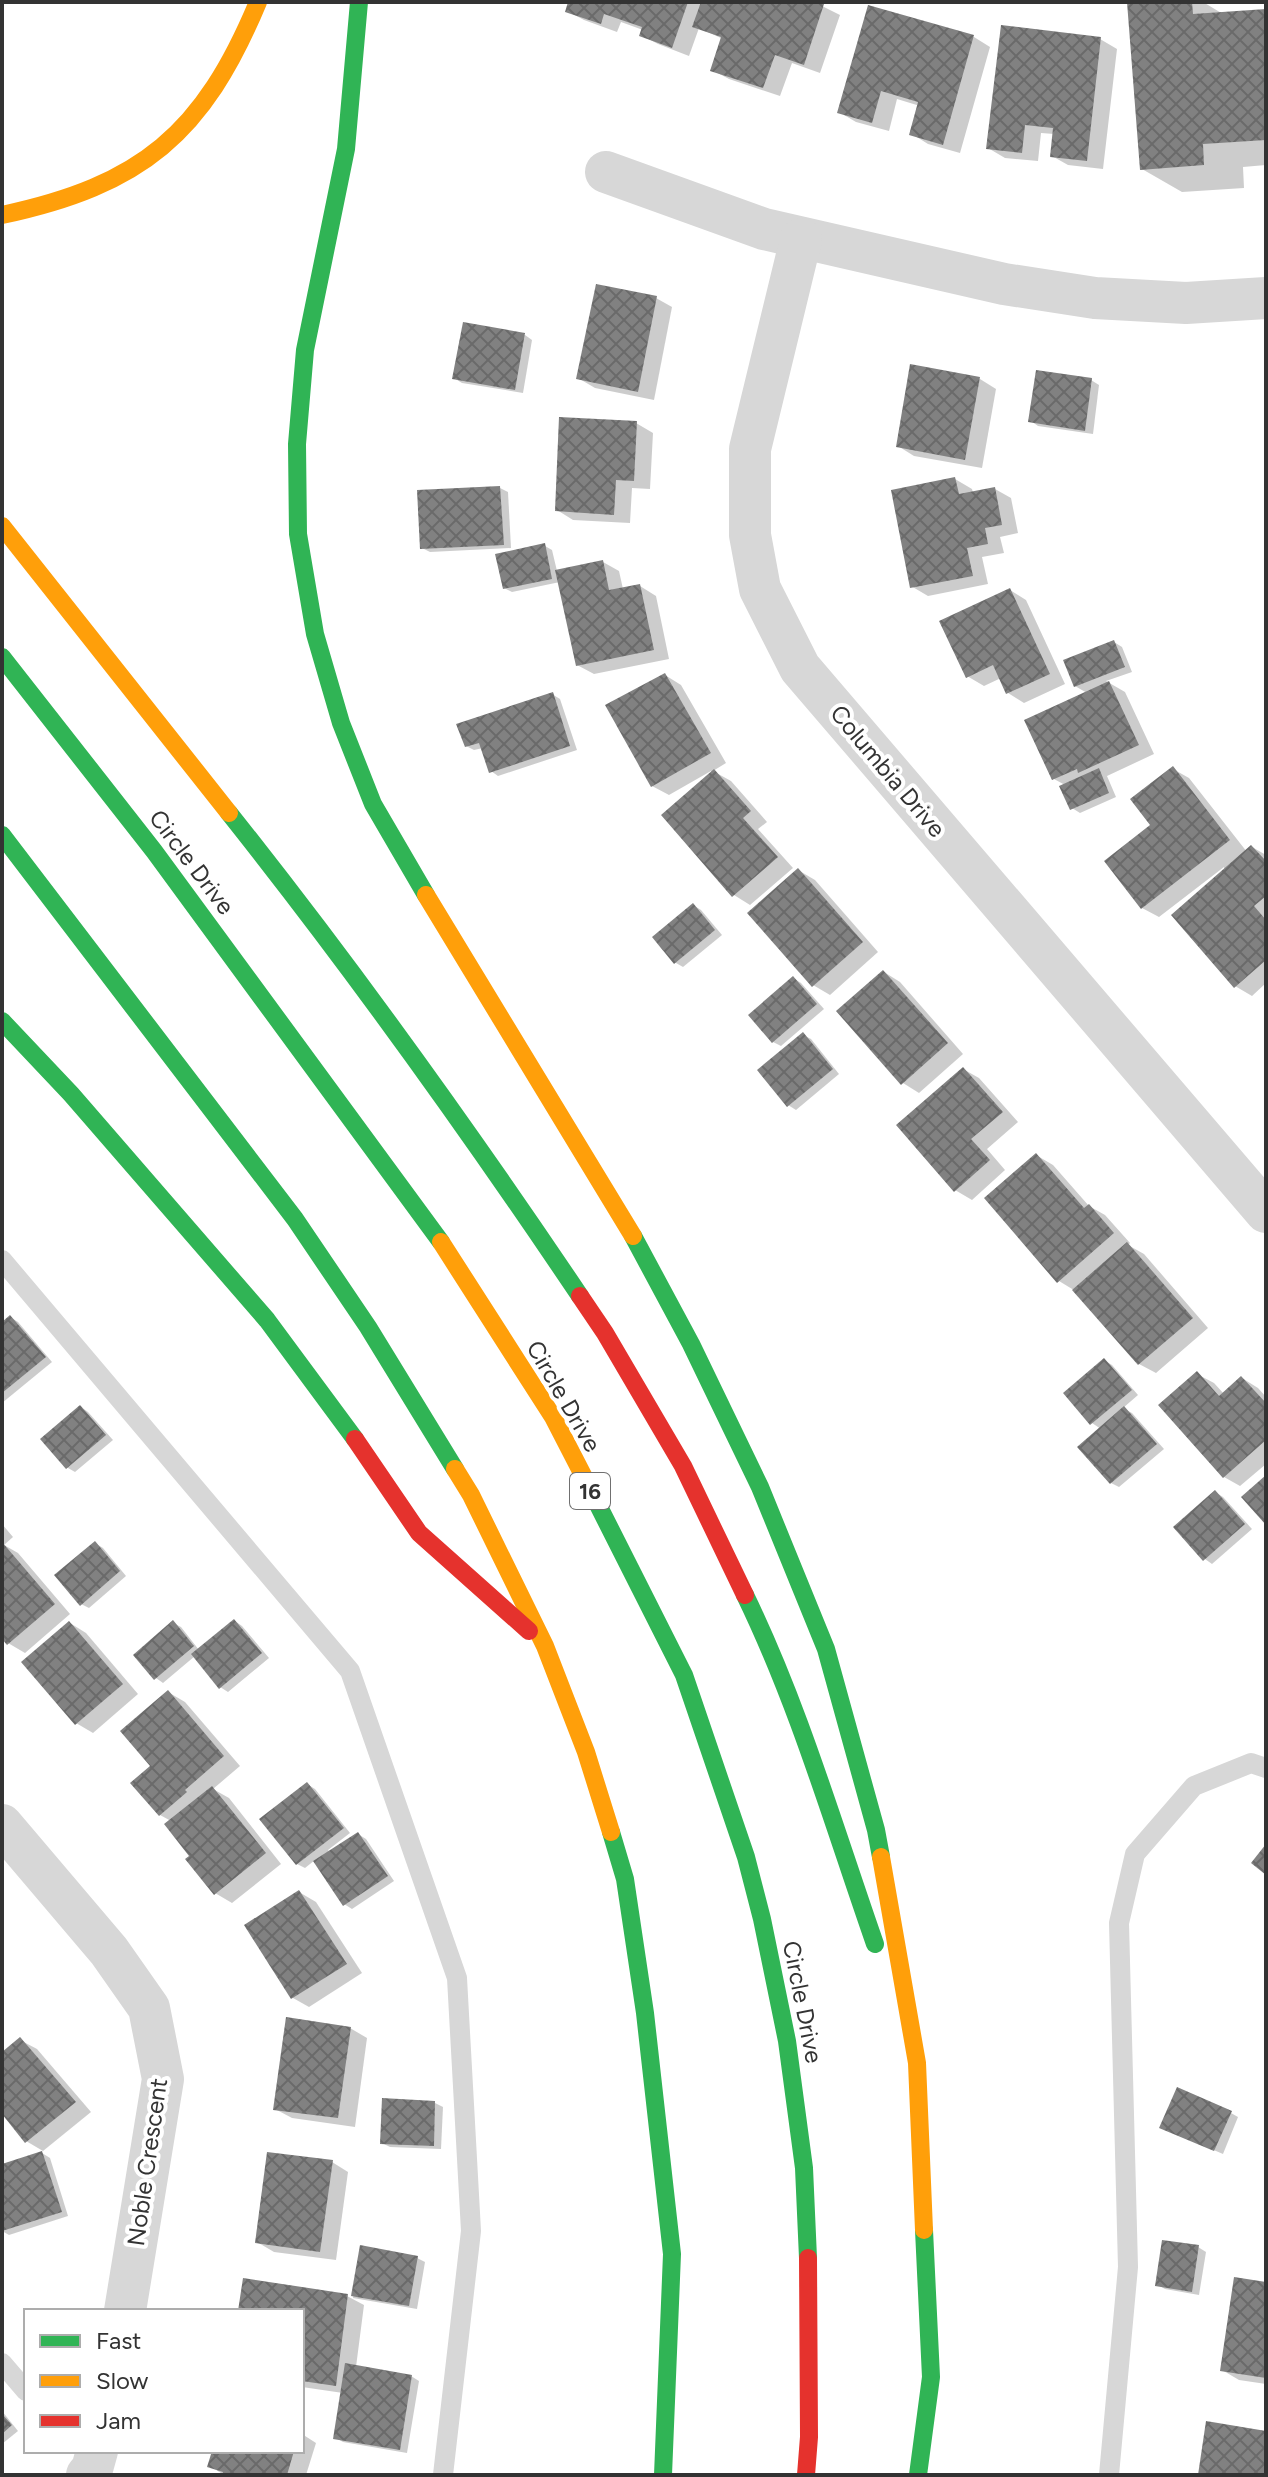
<svg xmlns="http://www.w3.org/2000/svg" width="1268" height="2477" font-family="Figtree,sans-serif">
  <style>
    .shadow { fill: #0003 }
    .building { fill: url(#building-cross-hatch) }
    .lines { fill: none; stroke-linecap: round; stroke-linejoin: round }
    .lane { stroke: #d7d7d7; stroke-width: 20 }
    .street { stroke: #d7d7d7; stroke-width: 42 }
    .fast { stroke: #30b455; stroke-width: 18 }
    .slow { stroke: #ff9f0a; stroke-width: 18 }
    .jam { stroke: #e5322d; stroke-width: 18 }
    .labels { text-anchor: middle; dominant-baseline: central; stroke-width: 8; stroke-linejoin: round; paint-order: stroke }
    .shield { fill: #fff; stroke: #707070; stroke-width: 2 }
    .shield-label { font-size: 22px; font-weight: bold; fill: #333 }
    .street-label { font-size: 24px; fill: #333; stroke: #fff }
  </style>
  <defs>
    <pattern id="building-cross-hatch" width="8" height="8" patternUnits="userSpaceOnUse" patternTransform="scale(2)"><rect width="8" height="8" fill="#818181"/><path d="M0 0l8 8M0 8l8-8" fill="none" stroke="#6a6a6a"/></pattern>
  </defs>
  <rect width="100%" height="100%" fill="#fff"/>
  <!-- shadow -->
  <g class="shadow">
    <polygon points="570,2 814,2 840,15 820,73 792,63 780,96 729,79 712,70 723,39 699,28 689,56 658,44 641,35 643,30 621,22 617,32 584,20 567,11"/>
    <polygon points="1129,2 1203,2 1223,14 1266,11 1266,165 1243,167 1244,188 1182,192 1142,169"/>
    <polygon points="870,7 974,37 990,47 960,153 928,144 912,134 920,106 897,99 889,131 856,122 839,112"/>
    <polygon points="1100,39 1117,49 1103,169 1068,165 1052,156 1054,134 1041,133 1038,161 1005,158 988,148"/>
    <polygon points="656,298 672,307 654,400 595,388 578,378"/>
    <polygon points="464,324 525,335 532,340 523,393 462,383 454,378"/>
    <polygon points="980,379 996,389 982,468 914,456 898,446"/>
    <polygon points="1091,380 1099,385 1093,434 1038,426 1031,421"/>
    <polygon points="636,423 653,433 650,489 632,488 630,523 573,520 557,510"/>
    <polygon points="955,479 972,489 973,493 995,489 1011,498 1018,533 1000,537 1004,553 982,557 988,584 928,596 911,586"/>
    <polygon points="500,488 508,492 511,548 430,552 422,548"/>
    <polygon points="545,546 552,550 557,571 603,562 619,571 623,589 640,586 656,596 669,659 594,674 577,665 560,582 512,592 504,588"/>
    <polygon points="1010,590 1026,600 1065,684 1024,703 1008,693 1001,678 984,686 967,676"/>
    <polygon points="1114,642 1122,647 1132,672 1106,681 1125,692 1154,754 1107,776 1116,797 1080,813 1072,808 1065,785 1054,779 1087,693 1075,686"/>
    <polygon points="665,675 681,685 726,763 713,771 731,781 767,822 758,829 793,868 750,905 734,895 711,771 669,795 652,786"/>
    <polygon points="552,694 560,699 577,750 498,776 491,771 483,748 474,750 466,746"/>
    <polygon points="1173,769 1189,778 1247,852 1252,847 1266,855 1266,983 1252,996 1235,986 1224,867 1159,917 1142,908 1153,826"/>
    <polygon points="798,870 815,880 878,952 830,995 813,985"/>
    <polygon points="693,905 701,910 722,935 683,967 676,963 655,937"/>
    <polygon points="884,972 900,982 963,1054 919,1093 903,1083"/>
    <polygon points="793,978 801,983 824,1009 781,1046 773,1042"/>
    <polygon points="803,1035 811,1039 839,1074 796,1110 788,1105"/>
    <polygon points="963,1069 979,1078 1018,1122 987,1149 1005,1170 972,1200 955,1190"/>
    <polygon points="1036,1155 1053,1165 1089,1206 1105,1215 1130,1243 1128,1245 1144,1254 1208,1328 1156,1373 1139,1364 1077,1292 1059,1281"/>
    <polygon points="10,1317 18,1322 52,1362 2,1403 2,1324"/>
    <polygon points="1104,1360 1112,1365 1138,1395 1123,1408 1132,1413 1164,1449 1119,1487 1111,1483 1101,1429 1092,1423"/>
    <polygon points="1197,1374 1214,1383 1224,1394 1242,1378 1258,1388 1266,1397 1266,1464 1240,1486 1224,1477"/>
    <polygon points="81,1407 88,1412 113,1440 75,1472 68,1468 43,1440"/>
    <polygon points="1215,1492 1223,1497 1252,1529 1212,1564 1205,1559"/>
    <polygon points="2,1524 13,1537 4,1545 18,1553 70,1614 25,1653 8,1643 2,1636"/>
    <polygon points="95,1543 103,1548 126,1576 89,1608 81,1604"/>
    <polygon points="235,1621 242,1626 269,1658 228,1692 220,1687 195,1656 163,1683 156,1678 173,1623 181,1627 199,1650"/>
    <polygon points="70,1623 86,1633 138,1694 93,1733 76,1723"/>
    <polygon points="168,1692 185,1702 240,1766 213,1789 229,1798 281,1864 232,1903 215,1893 171,1821 160,1815 133,1783 152,1766"/>
    <polygon points="307,1784 315,1789 350,1833 328,1850 330,1853 358,1834 366,1839 394,1881 352,1909 344,1904 315,1860 305,1868 297,1864"/>
    <polygon points="299,1892 316,1902 362,1973 309,2007 293,1998 247,1926"/>
    <polygon points="350,2028 367,2038 355,2127 292,2118 275,2109"/>
    <polygon points="20,2040 37,2049 91,2112 43,2151 26,2141 2,2111 2,2055"/>
    <polygon points="435,2103 443,2107 441,2149 390,2147 382,2143"/>
    <polygon points="1231,2113 1238,2117 1223,2154 1169,2131"/>
    <polygon points="42,2153 50,2158 68,2216 9,2235 2,2231 2,2166"/>
    <polygon points="332,2162 348,2172 336,2260 274,2252 257,2242"/>
    <polygon points="362,2247 417,2258 425,2262 417,2309 353,2298"/>
    <polygon points="1198,2247 1206,2252 1199,2295 1165,2289 1158,2285"/>
    <polygon points="1266,2284 1266,2384 1239,2380 1222,2370"/>
    <polygon points="347,2296 364,2305 356,2367 411,2376 419,2381 407,2453 343,2442 336,2438 343,2393 302,2387 302,2311 240,2311"/>
    <polygon points="2,2411 18,2431 2,2444"/>
    <polygon points="302,2434 316,2443 306,2475 224,2475 210,2466 215,2451 302,2451"/>
  </g>
  <!-- building -->
  <g class="building">
    <polygon points="568,2 688,2 672,48 639,36 642,27 604,14 601,24 565,12"/>
    <polygon points="701,2 820,2 824,4 804,65 775,55 763,88 710,71 721,37 692,27"/>
    <polygon points="1127,2 1192,2 1193,14 1266,9 1266,140 1203,144 1204,165 1140,170"/>
    <polygon points="868,5 974,35 943,145 909,135 918,102 881,91 872,123 837,113"/>
    <polygon points="1001,25 1101,37 1087,161 1050,157 1053,128 1025,125 1022,153 986,149"/>
    <polygon points="596,284 657,296 638,392 576,379"/>
    <polygon points="463,322 525,333 515,390 452,379"/>
    <polygon points="910,364 980,377 965,460 896,447"/>
    <polygon points="1036,370 1092,378 1085,431 1028,422"/>
    <polygon points="559,417 637,421 634,481 616,480 614,515 555,511"/>
    <polygon points="955,477 959,494 995,487 1002,525 985,528 988,544 967,548 973,576 910,588 891,490"/>
    <polygon points="500,486 504,545 420,549 417,490"/>
    <polygon points="545,543 552,579 503,589 495,554"/>
    <polygon points="603,560 609,590 640,584 654,650 576,666 555,570"/>
    <polygon points="1010,588 1050,674 1006,694 993,665 966,678 939,621"/>
    <polygon points="1114,640 1125,667 1074,687 1063,660"/>
    <polygon points="665,673 711,753 651,787 605,705"/>
    <polygon points="1109,681 1139,745 1078,773 1077,769 1052,780 1024,720"/>
    <polygon points="553,692 570,746 489,773 479,743 465,747 456,724"/>
    <polygon points="1173,766 1230,840 1141,909 1104,861 1150,825 1130,799"/>
    <polygon points="1099,768 1109,793 1070,810 1059,786"/>
    <polygon points="714,769 751,811 743,818 778,857 732,897 661,815"/>
    <polygon points="1251,845 1266,861 1266,896 1254,906 1266,920 1266,960 1234,988 1171,915"/>
    <polygon points="798,868 863,942 812,987 747,913"/>
    <polygon points="693,903 715,930 674,964 652,937"/>
    <polygon points="883,970 948,1043 901,1085 836,1011"/>
    <polygon points="793,976 817,1004 772,1043 748,1015"/>
    <polygon points="803,1032 833,1069 787,1107 757,1070"/>
    <polygon points="963,1067 1003,1112 971,1139 990,1160 954,1192 896,1125"/>
    <polygon points="1036,1153 1084,1208 1089,1204 1114,1233 1057,1283 984,1198"/>
    <polygon points="1127,1242 1193,1318 1138,1365 1072,1290"/>
    <polygon points="10,1315 46,1357 2,1393 2,1322"/>
    <polygon points="1104,1358 1132,1390 1090,1425 1063,1393"/>
    <polygon points="1197,1371 1219,1396 1241,1376 1266,1403 1266,1440 1223,1478 1158,1405"/>
    <polygon points="80,1405 106,1435 66,1469 40,1439"/>
    <polygon points="1124,1406 1157,1444 1110,1484 1077,1447"/>
    <polygon points="1266,1475 1266,1525 1241,1497"/>
    <polygon points="1215,1490 1245,1524 1203,1561 1173,1527"/>
    <polygon points="95,1541 120,1571 80,1606 54,1575"/>
    <polygon points="2,1542 55,1604 7,1645 2,1639"/>
    <polygon points="234,1619 262,1653 219,1689 191,1654"/>
    <polygon points="173,1620 194,1646 154,1680 133,1655"/>
    <polygon points="69,1621 123,1684 75,1725 21,1662"/>
    <polygon points="168,1690 224,1756 185,1790 187,1792 159,1816 130,1783 150,1766 120,1731"/>
    <polygon points="307,1782 344,1828 296,1865 259,1819"/>
    <polygon points="212,1786 266,1853 214,1895 185,1859 189,1856 164,1824"/>
    <polygon points="358,1832 388,1876 343,1906 313,1861"/>
    <polygon points="1266,1844 1266,1875 1251,1863"/>
    <polygon points="299,1890 347,1964 291,1999 244,1925"/>
    <polygon points="286,2017 351,2027 338,2118 273,2110"/>
    <polygon points="20,2037 76,2102 25,2143 2,2114 2,2052"/>
    <polygon points="1177,2087 1232,2111 1214,2151 1159,2128"/>
    <polygon points="382,2098 435,2101 434,2146 380,2144"/>
    <polygon points="42,2151 62,2212 2,2231 2,2164"/>
    <polygon points="267,2152 333,2160 320,2252 255,2243"/>
    <polygon points="1162,2240 1199,2245 1192,2292 1155,2286"/>
    <polygon points="360,2245 418,2256 409,2306 351,2296"/>
    <polygon points="1234,2277 1266,2282 1266,2378 1220,2371"/>
    <polygon points="243,2278 348,2294 336,2386 302,2381 302,2311 238,2311"/>
    <polygon points="345,2363 412,2375 400,2450 333,2439"/>
    <polygon points="2,2414 12,2425 2,2434"/>
    <polygon points="1206,2421 1266,2431 1266,2475 1198,2475"/>
    <polygon points="212,2451 294,2451 287,2475 222,2475 223,2472 207,2467"/>
  </g>
  <g class="lines">
    <!-- lane -->
    <g class="lane">
      <polyline points="2,1260 350,1671 457,1978 471,2231 443,2475"/>
      <polyline points="2,2363 26,2391"/>
      <polyline points="1109,2475 1128,2267 1119,1923 1135,1854 1194,1786 1251,1763 1266,1768"/>
    </g>
    <!-- street -->
    <g class="street">
      <polyline points="606,172 764,229 1004,284 1095,298 1186,303 1266,298"/>
      <polyline points="801,239 750,449 750,535 760,589 800,668 1266,1212"/>
      <polyline points="2,1825 109,1951 149,2008 163,2079 125,2311"/>
      <polyline points="87,2475 92,2469 97,2451"/>
    </g>
    <!-- fast -->
    <g class="fast">
      <polyline points="359,2 346,149 305,350 297,444 298,534 315,634 341,723 373,804 426,895"/>
      <polyline points="2,657 154,851 441,1242"/>
      <path d="M229,813C353,969 469,1131 580,1296"/>
      <polyline points="2,835 295,1219 368,1327 455,1469"/>
      <polyline points="2,1021 71,1094 267,1320 355,1439"/>
      <polyline points="633,1236 691,1344 760,1487 826,1649 876,1830 881,1857"/>
      <polyline points="586,1481 684,1675 746,1857 762,1919 787,2041 804,2168 808,2258"/>
      <path d="M745,1595C799,1706 834,1827 875,1944"/>
      <polyline points="611,1832 625,1879 645,2013 672,2254 663,2475"/>
      <polyline points="918,2475 931,2377 924,2230"/>
    </g>
    <!-- slow -->
    <g class="slow">
      <path d="M2,215C142,185 203,134 258,2"/>
      <polyline points="2,526 229,813"/>
      <polyline points="426,895 633,1236"/>
      <polyline points="441,1242 553,1417 586,1481"/>
      <polyline points="455,1469 471,1495 545,1646 586,1752 611,1832"/>
      <polyline points="881,1857 917,2063 924,2230"/>
    </g>
    <!-- jam -->
    <g class="jam">
      <polyline points="580,1296 605,1333 683,1466 745,1595"/>
      <polyline points="355,1439 419,1533 529,1631"/>
      <polyline points="806,2475 809,2437 808,2258"/>
    </g>
  </g>
  <g class="labels">
    <!-- shield labels -->
    <rect class="shield" x="570" y="1473" width="40" height="36" rx="6"/>
    <g class="shield-label">
      <text x="590" y="1491">16</text>
    </g>
    <!-- street labels -->
    <g class="street-label">
      <text transform="translate(888 771) rotate(50)">Columbia Drive</text>
      <text transform="translate(192 862) rotate(53)">Circle Drive</text>
      <text transform="translate(564 1396) rotate(60)">Circle Drive</text>
      <text transform="translate(803 2002) rotate(79)">Circle Drive</text>
      <text transform="translate(147 2162) rotate(-82)">Noble Crescent</text>
    </g>
  </g>
  <!-- border -->
  <rect width="1268" height="2477" fill="none" stroke="#333333" stroke-width="8"/>
  <!-- legend -->
  <rect x="24" y="2309" width="280" height="144" fill="#ffffff" stroke="#adadad" stroke-width="2"/>
  <rect x="40" y="2335" width="40" height="12" fill="#30b455" stroke="#adadad" stroke-width="2"/>
  <text x="96" y="2349" font-size="24" fill="#333333">Fast</text>
  <rect x="40" y="2375" width="40" height="12" fill="#ff9f0a" stroke="#adadad" stroke-width="2"/>
  <text x="96" y="2389" font-size="24" fill="#333333">Slow</text>
  <rect x="40" y="2415" width="40" height="12" fill="#e5322d" stroke="#adadad" stroke-width="2"/>
  <text x="96" y="2429" font-size="24" fill="#333333">Jam</text>
</svg>
